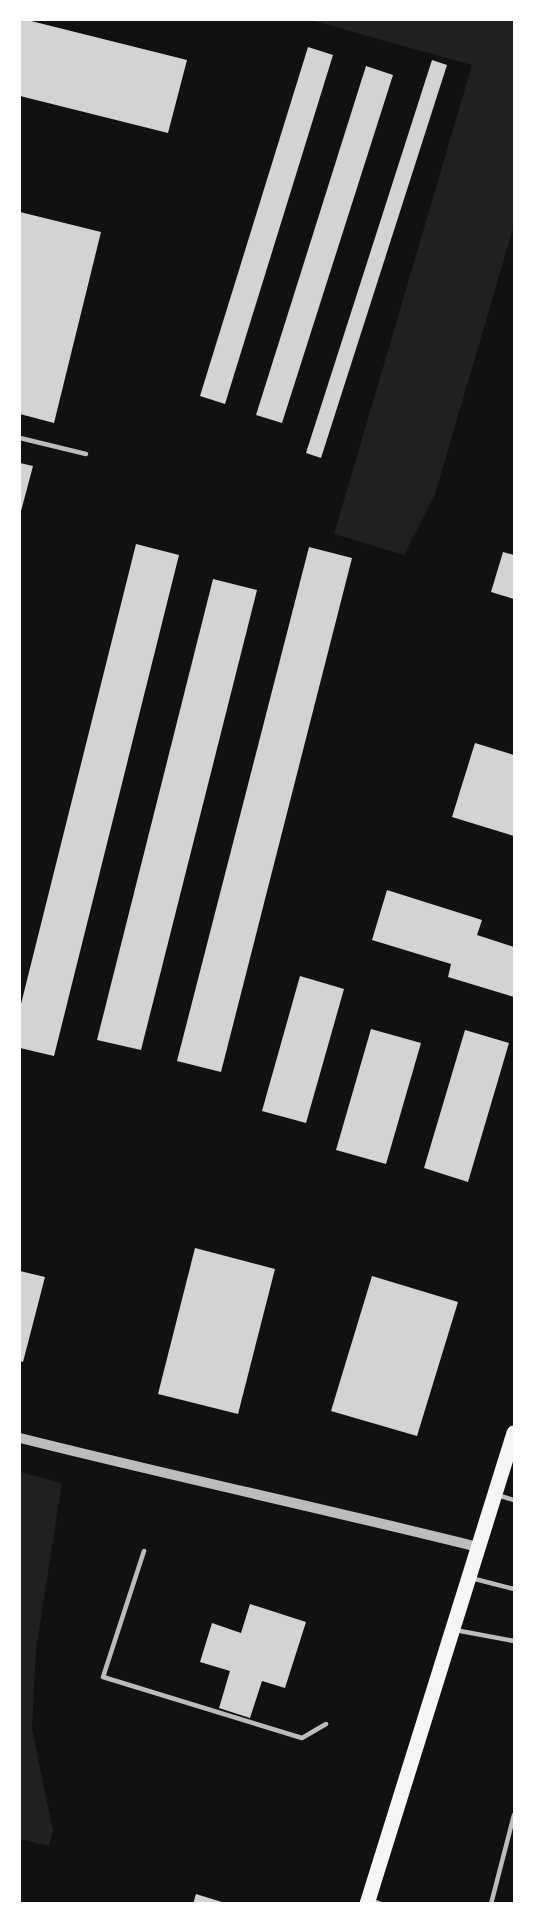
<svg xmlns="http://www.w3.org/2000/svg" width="534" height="1923" font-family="'Open Sans',sans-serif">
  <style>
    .green { fill: #202020 }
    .building { fill: #d3d3d3 }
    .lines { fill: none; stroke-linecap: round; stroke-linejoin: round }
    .service { stroke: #bcbcbc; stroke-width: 4.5 }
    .tertiary { stroke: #bcbcbc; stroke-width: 10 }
    .primary { stroke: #f5f5f5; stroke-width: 15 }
  </style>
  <rect width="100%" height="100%" fill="#111"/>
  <!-- green -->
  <g class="green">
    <polygon points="310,20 514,20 514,225 435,494 404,555 334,534 472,65"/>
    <polygon points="20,1472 62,1483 36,1649 32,1729 53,1831 49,1846 20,1839"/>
  </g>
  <!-- building -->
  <g class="building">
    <polygon points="20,20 27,20 187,60 168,133 20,96"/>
    <polygon points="308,47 333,55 225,404 200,396"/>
    <polygon points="432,60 447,65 321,458 306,453"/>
    <polygon points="366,66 393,75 282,423 256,415"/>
    <polygon points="20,212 101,232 54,423 20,414"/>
    <polygon points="20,463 33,466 20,515"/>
    <polygon points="136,544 179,555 54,1056 20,1048 20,1008"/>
    <polygon points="309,547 352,558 221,1072 177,1061"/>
    <polygon points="503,552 514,555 514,599 491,592"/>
    <polygon points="213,579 257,590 141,1050 97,1040"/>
    <polygon points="475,743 514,755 514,836 452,817"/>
    <polygon points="387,890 482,920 477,935 514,947 514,997 448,977 451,964 372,940"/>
    <polygon points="300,976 344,989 306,1123 262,1111"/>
    <polygon points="371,1029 421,1043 386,1164 336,1150"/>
    <polygon points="465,1030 509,1043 468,1182 424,1168"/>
    <polygon points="195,1248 275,1269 238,1414 158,1394"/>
    <polygon points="20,1271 45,1277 23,1362 20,1361"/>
    <polygon points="372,1276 458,1302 417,1436 331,1411"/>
    <polygon points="250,1604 306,1622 285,1688 262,1681 250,1718 219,1708 230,1671 200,1662 212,1623 241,1633"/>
    <polygon points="196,1894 225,1903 225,1904 193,1904"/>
  </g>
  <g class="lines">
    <!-- service -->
    <g class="service">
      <polyline points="20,438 86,454"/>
      <polyline points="497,1495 514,1500"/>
      <polyline points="144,1551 103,1677 302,1738 326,1724"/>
      <polyline points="471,1578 514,1589"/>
      <polyline points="455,1630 514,1641"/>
      <polyline points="371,1900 381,1904"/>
      <polyline points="491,1904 514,1815"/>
    </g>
    <!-- tertiary -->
    <path class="tertiary" d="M20,1438C172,1476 325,1509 478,1547"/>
    <!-- primary -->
    <polyline class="primary" points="367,1904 514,1433"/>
  </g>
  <!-- border -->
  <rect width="534" height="1923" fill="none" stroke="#ffffff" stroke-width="42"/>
</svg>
